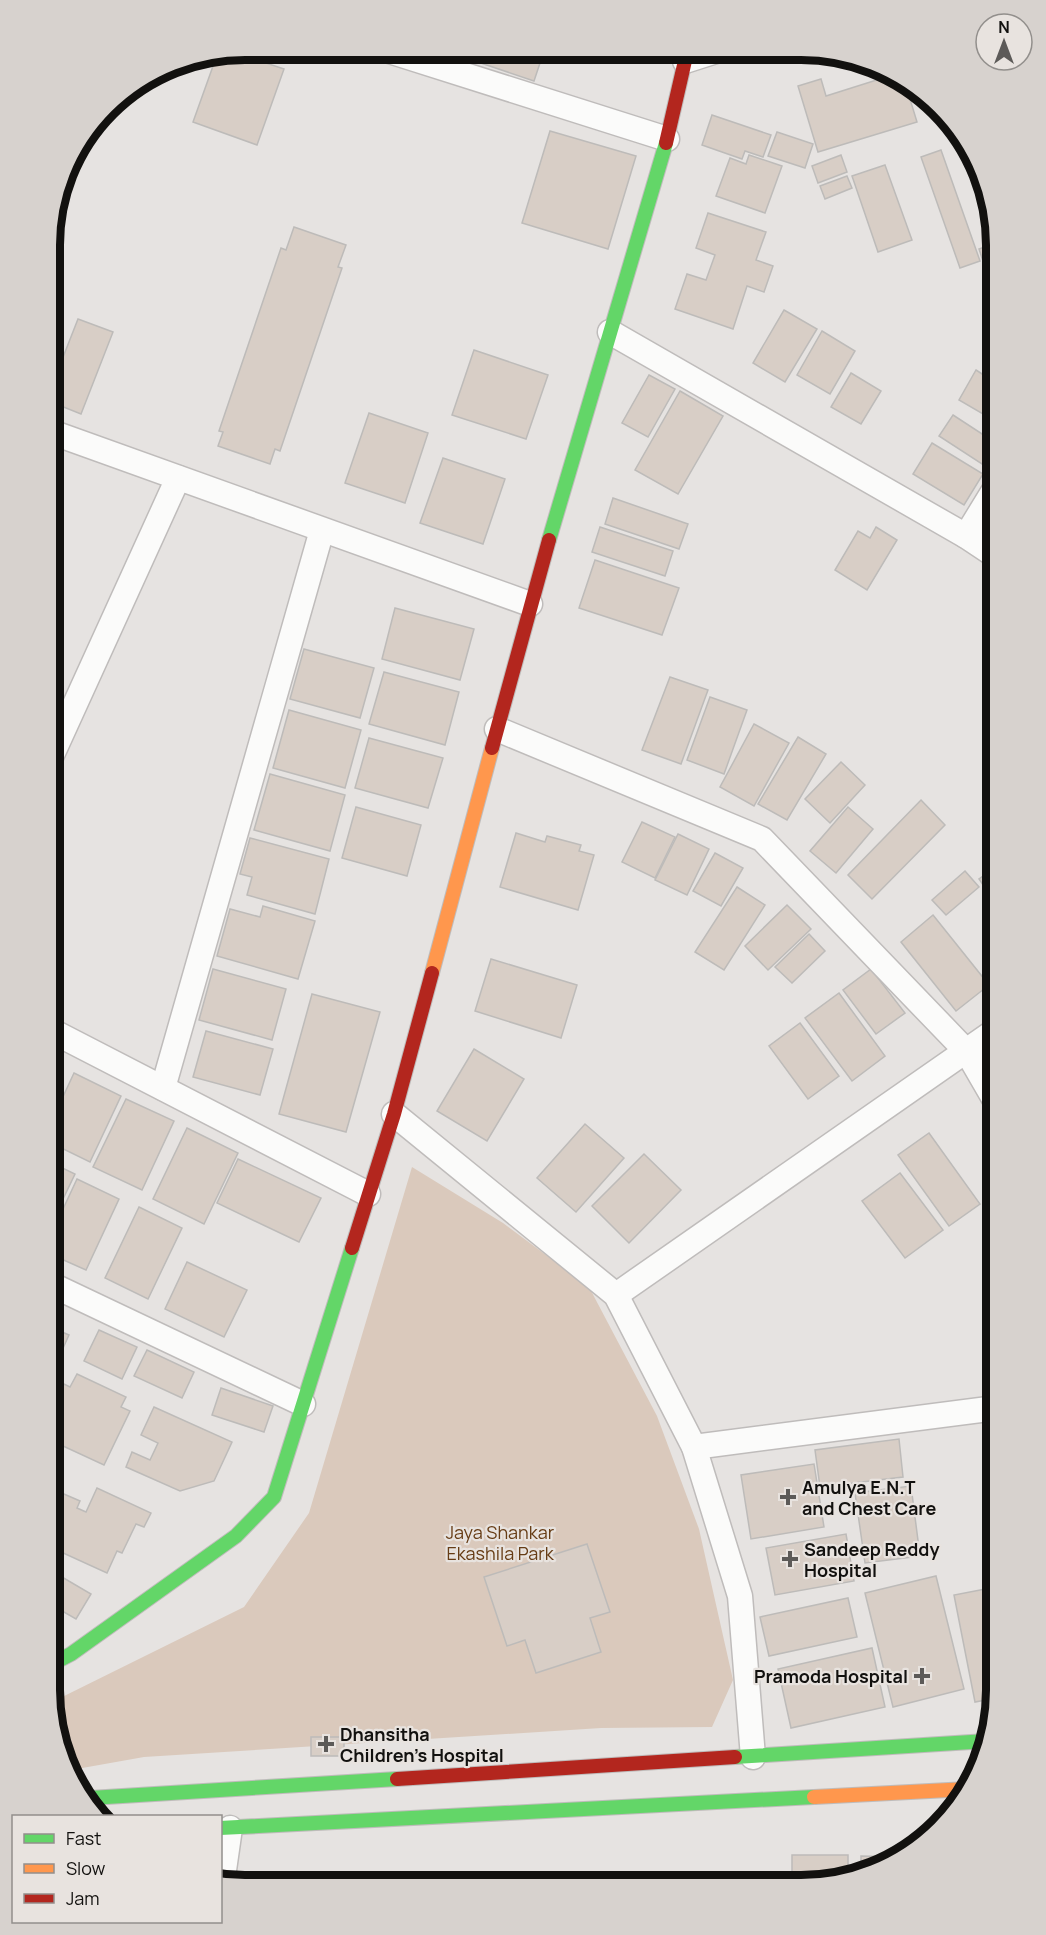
<svg xmlns="http://www.w3.org/2000/svg" width="1046" height="1935" font-family="Manrope,sans-serif">
  <style>
    .green { fill: #dac9bc }
    .building { fill: #d8cec6; stroke: #bdbbb9; stroke-width: 1.5 }
    .lines { fill: none; stroke-linecap: round; stroke-linejoin: round }
    .street-casing { stroke: #bfbcbb; stroke-width: 27 }
    .fast-casing { stroke: #bfbcbb; stroke-width: 16 }
    .slow-casing { stroke: #bfbcbb; stroke-width: 16 }
    .jam-casing { stroke: #bfbcbb; stroke-width: 16 }
    .street { stroke: #fbfbfa; stroke-width: 24 }
    .fast { stroke: #63d668; stroke-width: 14 }
    .slow { stroke: #ff974d; stroke-width: 14 }
    .jam { stroke: #b3261e; stroke-width: 14 }
    .poi-dot { fill: #5c5a58; stroke: #e8e3df; stroke-width: 2 }
    .labels { text-anchor: middle; dominant-baseline: central; stroke-width: 4.5; stroke-linejoin: round; paint-order: stroke }
    .poi-label { font-size: 18px; font-weight: bold; fill: #12110f; stroke: #e8e3df; text-anchor: start }
    .park-label { font-size: 18px; fill: #663c15; stroke: #e8e3df }
    .rim { fill: none; stroke: #12110f; stroke-width: 8 }
  </style>
  <rect width="100%" height="100%" fill="#e6e3e1"/>
  <!-- green -->
  <polygon class="green" points="412,1167 503,1223 589,1287 657,1416 699,1529 733,1680 712,1727 601,1728 144,1757 71,1770 60,1752 52,1702 244,1607 309,1513"/>
  <!-- building -->
  <g class="building">
    <polygon points="472,51 544,51 534,81 469,59"/>
    <polygon points="233,52 284,69 257,145 193,122 217,55"/>
    <polygon points="882,75 906,86 917,122 818,152 798,86 821,79 826,96 883,78"/>
    <polygon points="712,115 771,135 763,157 745,151 742,159 702,145"/>
    <polygon points="550,131 636,156 608,249 522,223"/>
    <polygon points="777,132 813,144 805,168 768,156"/>
    <polygon points="941,150 980,261 960,268 921,157"/>
    <polygon points="749,155 782,166 765,213 716,196 730,158 746,164"/>
    <polygon points="841,155 847,172 818,183 812,166"/>
    <polygon points="885,165 912,240 878,252 852,176"/>
    <polygon points="847,176 852,188 825,199 820,186"/>
    <polygon points="708,213 766,232 756,260 773,266 764,292 747,286 733,329 675,309 687,274 706,280 715,255 696,248"/>
    <polygon points="294,227 346,245 338,267 342,268 280,451 275,449 270,464 218,446 223,432 219,431 281,248 286,250"/>
    <polygon points="996,243 996,300 979,249"/>
    <polygon points="784,310 817,329 785,382 753,363"/>
    <polygon points="78,319 113,332 81,414 51,402 51,388"/>
    <polygon points="822,331 855,351 830,394 797,375"/>
    <polygon points="474,350 548,375 526,439 452,415"/>
    <polygon points="976,370 996,383 995,421 959,400"/>
    <polygon points="851,373 881,391 861,424 831,407"/>
    <polygon points="649,375 675,389 648,437 622,423"/>
    <polygon points="680,391 723,416 678,494 635,470"/>
    <polygon points="369,413 428,433 405,503 345,483"/>
    <polygon points="953,415 996,443 982,464 939,436"/>
    <polygon points="932,443 983,474 964,505 913,474"/>
    <polygon points="443,458 505,479 483,544 420,523"/>
    <polygon points="613,498 688,524 679,549 605,524"/>
    <polygon points="600,527 673,551 665,576 592,552"/>
    <polygon points="876,527 897,540 867,590 835,570 858,531 870,538"/>
    <polygon points="595,560 679,588 662,635 579,608"/>
    <polygon points="395,608 474,629 460,680 382,659"/>
    <polygon points="304,649 374,668 360,718 290,699"/>
    <polygon points="384,672 459,692 445,745 369,724"/>
    <polygon points="670,677 708,690 681,764 642,750"/>
    <polygon points="710,697 747,710 724,774 687,760"/>
    <polygon points="289,710 361,730 345,788 273,768"/>
    <polygon points="754,724 789,743 754,806 720,787"/>
    <polygon points="798,737 826,754 787,820 758,804"/>
    <polygon points="369,738 443,758 428,808 355,788"/>
    <polygon points="841,762 865,785 830,823 805,799"/>
    <polygon points="270,774 345,795 330,851 254,830"/>
    <polygon points="921,800 945,825 872,899 848,875"/>
    <polygon points="356,807 421,825 407,876 342,858"/>
    <polygon points="848,807 873,829 836,873 810,851"/>
    <polygon points="642,822 675,837 655,878 622,862"/>
    <polygon points="516,833 545,842 547,836 581,845 579,851 594,855 578,910 500,887"/>
    <polygon points="678,834 709,849 687,895 655,880"/>
    <polygon points="250,838 329,859 315,914 247,895 252,877 240,874"/>
    <polygon points="715,853 743,868 721,906 693,891"/>
    <polygon points="996,867 996,904 979,879"/>
    <polygon points="965,871 979,887 946,915 932,900"/>
    <polygon points="737,887 765,905 724,970 695,952"/>
    <polygon points="787,905 811,929 768,970 745,946"/>
    <polygon points="263,906 315,921 298,979 217,956 230,909 260,917"/>
    <polygon points="933,915 989,985 956,1011 901,942"/>
    <polygon points="809,934 825,951 792,983 775,967"/>
    <polygon points="491,959 577,985 561,1038 475,1011"/>
    <polygon points="213,969 286,989 272,1040 199,1020"/>
    <polygon points="871,969 905,1013 876,1034 843,990"/>
    <polygon points="839,993 885,1056 852,1081 805,1018"/>
    <polygon points="312,994 380,1012 346,1132 279,1114"/>
    <polygon points="800,1023 839,1076 808,1099 769,1046"/>
    <polygon points="206,1031 273,1049 260,1095 193,1077"/>
    <polygon points="474,1049 524,1079 487,1141 437,1111"/>
    <polygon points="50,1058 60,1062 50,1084"/>
    <polygon points="74,1073 121,1096 90,1162 53,1144 56,1138 50,1136 50,1111 55,1114"/>
    <polygon points="126,1099 174,1121 142,1190 93,1167"/>
    <polygon points="585,1124 624,1158 576,1212 537,1178"/>
    <polygon points="187,1128 238,1153 204,1224 153,1199"/>
    <polygon points="929,1133 980,1204 949,1226 898,1155"/>
    <polygon points="644,1154 681,1190 629,1243 592,1206"/>
    <polygon points="238,1159 321,1198 299,1242 217,1203"/>
    <polygon points="50,1162 75,1174 50,1226"/>
    <polygon points="900,1173 943,1230 905,1258 862,1201"/>
    <polygon points="77,1179 119,1199 86,1270 50,1254 50,1237"/>
    <polygon points="996,1190 996,1215 984,1198"/>
    <polygon points="139,1207 182,1228 148,1299 105,1278"/>
    <polygon points="187,1262 247,1290 224,1337 165,1309"/>
    <polygon points="50,1327 69,1335 50,1377"/>
    <polygon points="99,1330 137,1347 122,1379 84,1361"/>
    <polygon points="147,1350 194,1372 182,1398 134,1376"/>
    <polygon points="77,1374 126,1397 121,1407 130,1411 104,1465 50,1440 50,1415 64,1384 70,1387"/>
    <polygon points="221,1388 273,1406 264,1432 212,1415"/>
    <polygon points="154,1407 232,1442 214,1481 180,1491 126,1467 132,1452 150,1460 158,1443 141,1435"/>
    <polygon points="899,1439 903,1477 820,1487 815,1450"/>
    <polygon points="814,1464 824,1527 751,1539 741,1475"/>
    <polygon points="911,1486 920,1556 865,1563 855,1493"/>
    <polygon points="50,1488 80,1501 77,1508 86,1512 97,1488 151,1513 144,1527 136,1524 122,1553 117,1551 107,1573 50,1547"/>
    <polygon points="846,1534 854,1581 775,1595 766,1548"/>
    <polygon points="587,1544 610,1612 590,1618 601,1652 536,1673 525,1640 507,1646 484,1577"/>
    <polygon points="50,1570 91,1594 76,1619 50,1604"/>
    <polygon points="936,1576 964,1689 893,1707 865,1593"/>
    <polygon points="996,1587 996,1698 975,1702 954,1595"/>
    <polygon points="848,1598 857,1637 769,1656 760,1617"/>
    <polygon points="50,1617 60,1623 51,1637 50,1636"/>
    <polygon points="872,1648 885,1707 791,1728 778,1669"/>
    <rect x="311" y="1737" width="33" height="19"/>
    <polygon points="792,1855 848,1855 848,1878 792,1885"/>
    <polygon points="861,1856 900,1857 861,1876"/>
    <rect x="607" y="1878" width="38" height="7"/>
    <rect x="654" y="1878" width="33" height="7"/>
    <rect x="698" y="1882" width="53" height="3"/>
  </g>
  <g class="lines">
    <!-- street casing -->
    <g class="street-casing">
      <g id="street">
        <polyline points="386,50 667,139"/>
        <polyline points="685,61 713,52"/>
        <polyline points="610,332 966,536 996,556"/>
        <polyline points="51,432 530,604"/>
        <polyline points="966,536 996,487"/>
        <polyline points="497,729 762,839 967,1052 996,1102"/>
        <polyline points="51,757 178,478"/>
        <polyline points="50,1030 368,1194"/>
        <polyline points="163,1088 322,530"/>
        <polyline points="394,1114 616,1295 694,1447 740,1596 753,1757"/>
        <polyline points="50,1284 303,1404"/>
        <polyline points="616,1295 996,1030"/>
        <polyline points="694,1447 996,1408"/>
        <polyline points="222,1884 230,1828"/>
      </g>
    </g>
    <!-- fast casing -->
    <g class="fast-casing">
      <g id="fast">
        <polyline points="549,540 666,143"/>
        <polyline points="50,1665 71,1654 236,1536 274,1497 352,1248"/>
        <polyline points="735,1757 987,1741"/>
        <polyline points="90,1798 397,1779"/>
        <polyline points="220,1828 814,1797"/>
      </g>
    </g>
    <!-- slow casing -->
    <g class="slow-casing">
      <g id="slow">
        <polyline points="432,973 492,748"/>
        <polyline points="814,1797 968,1789"/>
      </g>
    </g>
    <!-- jam casing -->
    <g class="jam-casing">
      <g id="jam">
        <polyline points="666,143 687,52"/>
        <polyline points="492,748 549,540"/>
        <polyline points="352,1248 394,1114 432,973"/>
        <polyline points="397,1779 735,1757"/>
      </g>
    </g>
    <!-- street -->
    <use href="#street" class="street"/>
    <!-- fast -->
    <use href="#fast" class="fast"/>
    <!-- slow -->
    <use href="#slow" class="slow"/>
    <!-- jam -->
    <use href="#jam" class="jam"/>
  </g>
  <!-- markers -->
  <g class="poi-dot">
    <path d="M785 1488h6v6h6v6h-6v6h-6v-6h-6v-6h6z"/>
    <path d="M787 1550h6v6h6v6h-6v6h-6v-6h-6v-6h6z"/>
    <path d="M919 1667h6v6h6v6h-6v6h-6v-6h-6v-6h6z"/>
    <path d="M323 1735h6v6h6v6h-6v6h-6v-6h-6v-6h6z"/>
  </g>
  <g class="labels">
    <!-- poi labels -->
    <g class="poi-label">
      <text x="802" y="1487">Amulya E.N.T<tspan x="802" dy="21">and Chest Care</tspan></text>
      <text x="804" y="1549">Sandeep Reddy<tspan x="804" dy="21">Hospital</tspan></text>
      <text x="908" y="1676" text-anchor="end">Pramoda Hospital</text>
      <text x="340" y="1734">Dhansitha<tspan x="340" dy="21">Children's Hospital</tspan></text>
    </g>
    <!-- park labels -->
    <g class="park-label">
      <text x="500" y="1532">Jaya Shankar<tspan x="500" dy="21">Ekashila Park</tspan></text>
    </g>
  </g>
  <!-- crop -->
  <path d="M0 0H1046V1935H0ZM245 60H801A185 185 0 0 1 986 245V1690A185 185 0 0 1 801 1875H245A185 185 0 0 1 60 1690V245A185 185 0 0 1 245 60Z" fill="#d7d2ce" fill-rule="evenodd"/>
  <path class="rim" d="M245 60H801A185 185 0 0 1 986 245V1690A185 185 0 0 1 801 1875H245A185 185 0 0 1 60 1690V245A185 185 0 0 1 245 60Z"/>
  <!-- legend -->
  <rect x="12" y="1815" width="210" height="108" fill="#e8e3df" stroke="#928f8c" stroke-width="1.5"/>
  <rect x="24" y="1834" width="30" height="9" fill="#63d668" stroke="#928f8c" stroke-width="1.5"/>
  <text x="66" y="1845" font-size="18" fill="#12110f">Fast</text>
  <rect x="24" y="1864" width="30" height="9" fill="#ff974d" stroke="#928f8c" stroke-width="1.5"/>
  <text x="66" y="1875" font-size="18" fill="#12110f">Slow</text>
  <rect x="24" y="1894" width="30" height="9" fill="#b3261e" stroke="#928f8c" stroke-width="1.5"/>
  <text x="66" y="1905" font-size="18" fill="#12110f">Jam</text>
  <!-- north arrow -->
  <g transform="translate(1004 42)"><circle r="28" fill="#e8e3df" stroke="#928f8c" stroke-width="1.5"/>
  <path d="M0-4.5L10 22L0 15L-10 22Z" fill="#5c5a58"/>
  <text y="-9" font-size="16" font-weight="bold" text-anchor="middle" fill="#12110f">N</text>
  </g>
</svg>
